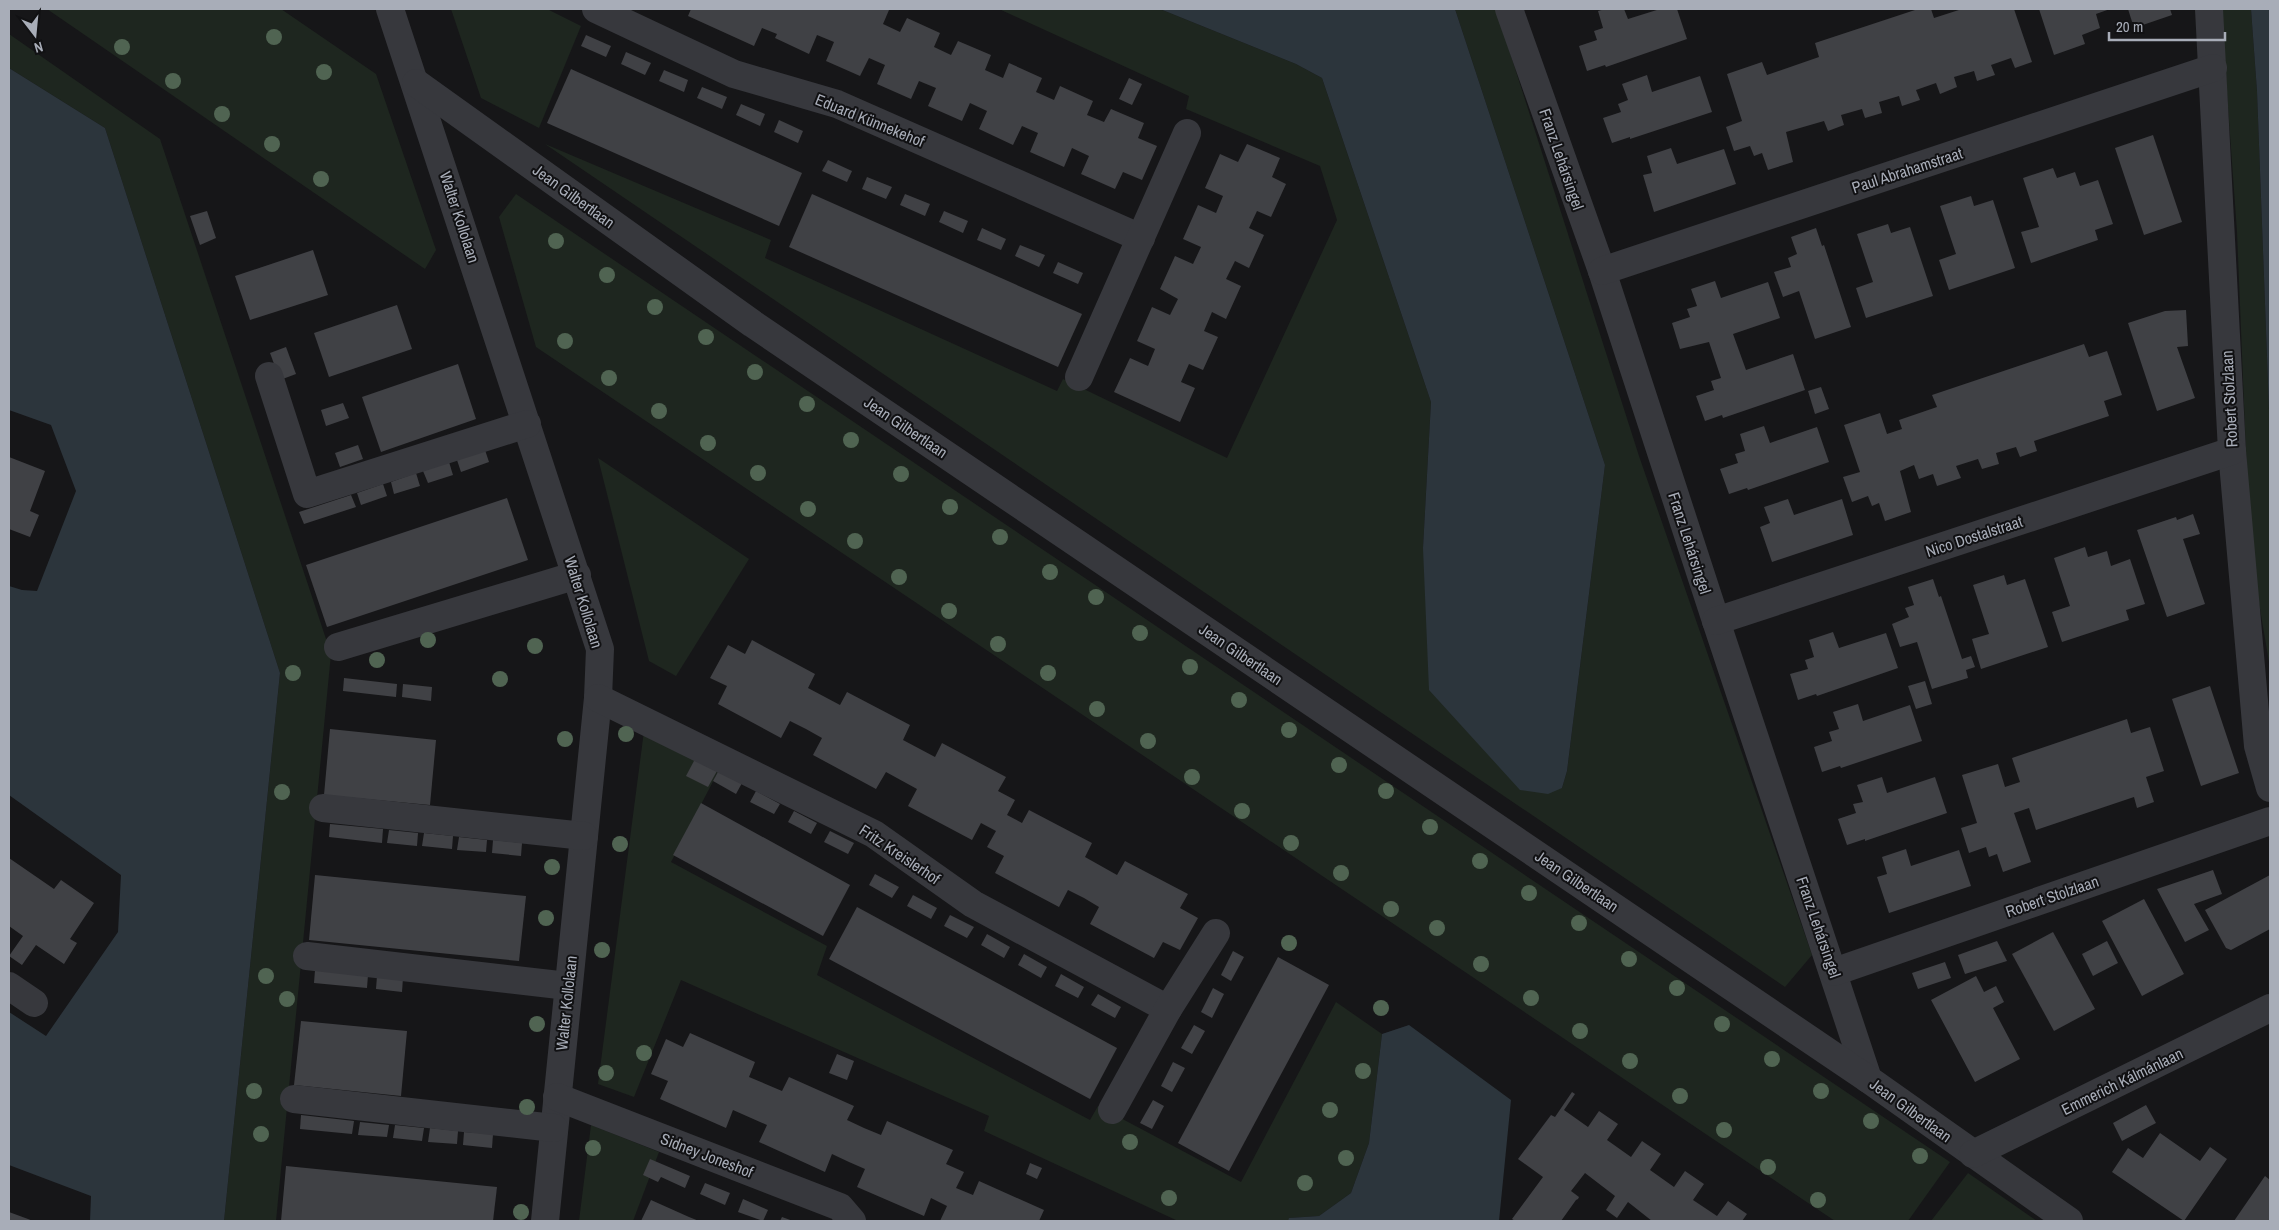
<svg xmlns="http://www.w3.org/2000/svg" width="2279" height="1230" font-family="'Archivo Narrow',sans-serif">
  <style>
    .green { fill: #1e261f }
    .water { fill: #2c353c }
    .building { fill: #404145 }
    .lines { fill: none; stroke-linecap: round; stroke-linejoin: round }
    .minor { stroke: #37383d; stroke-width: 28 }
    .tree { fill: #506452 }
    .labels { text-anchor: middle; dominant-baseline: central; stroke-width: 4; stroke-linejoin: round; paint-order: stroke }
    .street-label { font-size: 16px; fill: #a8adb8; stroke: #111113 }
  </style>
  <rect width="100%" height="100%" fill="#161618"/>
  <!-- green -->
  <g class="green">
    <polygon points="47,9 281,9 376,74 436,250 425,269"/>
    <polygon points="451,9 547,9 581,26 539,128 481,98"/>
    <polygon points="999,9 1160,9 1296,64 1322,78 1431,402 1423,548 1562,788 1567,771 1605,465 1455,9 1496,9 1639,456 1812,955 1785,987 545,144 771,240 765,258 1057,391 1063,379 1227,458 1337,220 1320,166 1186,109 1189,96"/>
    <polygon points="2221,9 2251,9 2257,91 2270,436 2270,668 2250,550 2237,232"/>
    <polygon points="9,34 160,139 331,654 276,1221 224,1221 280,673 105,128 9,68"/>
    <polygon points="516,194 1950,1162 1908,1221 1835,1221 536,347 499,217"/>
    <polygon points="598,458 749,559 676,676 649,661"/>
    <polygon points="644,731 720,768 671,862 827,946 817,975 1090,1120 1098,1106 1241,1182 1336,1002 1382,1034 1369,1143 1351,1193 1319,1216 1290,1218 1288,1221 1178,1221 984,1131 989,1116 681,980 634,1097 598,1084"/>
    <polygon points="591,1125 659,1152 633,1221 579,1221"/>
    <polygon points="1968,1173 2037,1221 1931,1221"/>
  </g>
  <!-- water -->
  <g class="water">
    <polygon points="1160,9 1455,9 1605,465 1567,771 1562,788 1548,794 1520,790 1429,690 1423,548 1431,402 1322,78 1296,64"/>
    <polygon points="2251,9 2270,9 2270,436 2257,91"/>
    <polygon points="9,68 105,128 280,673 224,1221 90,1221 91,1196 9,1165 9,1012 46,1036 118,932 121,875 9,795 9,586 22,590 37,591 76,491 51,425 9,410"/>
    <polygon points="1409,1025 1511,1100 1499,1221 1288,1221 1289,1218 1319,1216 1351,1193 1369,1143 1382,1034"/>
  </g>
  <!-- building -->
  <g class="building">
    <polygon points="691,9 887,9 889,10 883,24 900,32 907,18 940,33 934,47 951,55 958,41 991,55 985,70 1003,78 1009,63 1042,78 1036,92 1054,100 1060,86 1093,101 1087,115 1104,122 1111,109 1144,123 1138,138 1157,146 1142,180 1123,172 1115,189 1081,174 1089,156 1072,148 1064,167 1030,152 1038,133 1022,126 1013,145 979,129 987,111 970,103 962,121 928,106 936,88 919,81 911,99 877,84 885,65 869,58 860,76 826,61 834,42 817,35 809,54 775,38 777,34 762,28 754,46 688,16"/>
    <polygon points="1605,9 1624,9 1628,19 1660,9 1677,9 1687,39 1606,67 1605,65 1587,71 1579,46 1597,40 1594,31 1603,28 1598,11"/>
    <polygon points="1918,9 1931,9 1934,18 1962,9 2014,9 2032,62 2015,68 2011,58 1991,65 1995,75 1977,81 1974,71 1954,77 1957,87 1940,94 1936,83 1916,90 1920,100 1902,106 1899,96 1879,102 1882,113 1865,118 1862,109 1841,115 1844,125 1828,131 1824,121 1786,132 1793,162 1768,170 1762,153 1754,156 1750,146 1734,151 1726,127 1742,121 1727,74 1762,62 1767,75 1819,57 1815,43"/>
    <polygon points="2039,9 2110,9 2096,14 2100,28 2082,35 2085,44 2054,55"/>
    <polygon points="2128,9 2170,9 2172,15 2134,28"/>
    <polygon points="586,35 611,46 606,57 581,46"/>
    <polygon points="626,52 651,63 645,75 621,64"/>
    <polygon points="571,69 802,173 779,226 547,123"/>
    <polygon points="664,70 688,80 684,92 659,81"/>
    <polygon points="1647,75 1652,92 1700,76 1712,112 1630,139 1630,137 1612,143 1603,118 1621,112 1618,104 1628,100 1622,84"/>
    <polygon points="1129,78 1142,84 1132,105 1119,99"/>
    <polygon points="702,87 727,97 722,109 697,98"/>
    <polygon points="741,104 765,114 760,126 736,115"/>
    <polygon points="779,120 803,131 798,143 774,132"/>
    <polygon points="2153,135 2182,222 2144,235 2115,148"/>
    <polygon points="1247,144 1280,158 1272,177 1286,184 1271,217 1257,211 1249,228 1264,235 1249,268 1235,261 1226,279 1241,286 1226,319 1212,312 1204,331 1218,337 1203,370 1189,364 1181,382 1195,388 1180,422 1114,392 1130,358 1148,366 1155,349 1137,341 1152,307 1170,315 1178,299 1160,289 1175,256 1193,264 1201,247 1183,239 1198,205 1216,213 1223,196 1205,188 1220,154 1238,162"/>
    <polygon points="1671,148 1677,164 1724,149 1736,184 1654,212 1643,175 1652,173 1647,156"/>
    <polygon points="828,160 852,171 847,182 822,171"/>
    <polygon points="2053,168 2057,178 2075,172 2080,186 2098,180 2113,224 2095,230 2098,240 2031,263 2021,232 2039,227 2023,178"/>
    <polygon points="867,177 892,187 886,199 862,189"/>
    <polygon points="812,194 1082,314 1058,367 789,247"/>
    <polygon points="905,194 930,204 925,216 900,205"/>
    <polygon points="1971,196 1974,206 1993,200 2015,268 1949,290 1939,260 1956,254 1940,206"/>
    <polygon points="207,211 216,238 200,245 190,216"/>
    <polygon points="944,211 968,221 963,233 939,222"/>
    <polygon points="1888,224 1891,233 1910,227 1933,296 1866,318 1856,288 1873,282 1857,234"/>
    <polygon points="982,228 1006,239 1001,250 977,240"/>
    <polygon points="1816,228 1822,246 1824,245 1851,327 1815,339 1799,291 1783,297 1774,272 1791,267 1788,258 1797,254 1791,237"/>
    <polygon points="1020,245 1045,255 1039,267 1015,256"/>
    <polygon points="313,250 328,295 250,320 235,276"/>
    <polygon points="1058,262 1083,273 1078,284 1053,273"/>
    <polygon points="1715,281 1721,298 1768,282 1780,318 1733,334 1746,370 1793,354 1805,390 1723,418 1722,415 1705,421 1696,396 1714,390 1711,381 1721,378 1709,342 1680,349 1672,323 1690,317 1687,309 1697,306 1691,289"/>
    <polygon points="397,305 412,349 329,377 314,333"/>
    <polygon points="2186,310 2188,346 2177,347 2195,398 2157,411 2128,323 2165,311"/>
    <polygon points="2084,344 2089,357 2107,351 2122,395 2104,401 2109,416 2034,441 2037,451 2020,457 2016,447 1996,453 1999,464 1982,469 1978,459 1956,466 1961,478 1937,486 1933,474 1919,479 1914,465 1900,471 1911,512 1885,521 1879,503 1872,506 1868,496 1852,502 1843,477 1860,472 1844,425 1880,413 1887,434 1902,429 1899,420 1937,407 1932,395"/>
    <polygon points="286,347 296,374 280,380 270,353"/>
    <polygon points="458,364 476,419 381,452 362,397"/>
    <polygon points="1821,387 1829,409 1815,414 1808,391"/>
    <polygon points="343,403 349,418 326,426 321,410"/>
    <polygon points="1764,426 1770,443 1817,427 1829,462 1748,490 1747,488 1729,494 1720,469 1738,463 1735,454 1745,451 1740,434"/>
    <polygon points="358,445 363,459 340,467 335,453"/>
    <polygon points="485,450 489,462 461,472 457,460"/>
    <polygon points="9,457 45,471 30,511 39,515 30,537 9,529"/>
    <polygon points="449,462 453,475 428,483 423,471"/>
    <polygon points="416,473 420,486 394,494 391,482"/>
    <polygon points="383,484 387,496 361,505 357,493"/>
    <polygon points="351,495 356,507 304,524 299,512"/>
    <polygon points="507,498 528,560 327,627 306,565"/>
    <polygon points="1788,499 1794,515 1842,499 1853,535 1772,562 1760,527 1770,523 1764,507"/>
    <polygon points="2193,514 2200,534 2183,539 2205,604 2167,617 2137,530 2176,517 2177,520"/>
    <polygon points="2085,547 2088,557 2107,551 2111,566 2130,559 2145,604 2126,610 2129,620 2062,642 2052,612 2070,606 2054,558"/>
    <polygon points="2004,575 2007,585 2025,579 2048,647 1981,669 1972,639 1989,634 1973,585"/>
    <polygon points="1933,579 1939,597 1941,596 1962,659 1971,656 1975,667 1966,670 1968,678 1932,689 1917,642 1900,647 1892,624 1909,617 1905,608 1914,605 1908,587"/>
    <polygon points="1833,632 1839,648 1886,633 1898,668 1817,696 1816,694 1798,700 1790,674 1808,669 1805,660 1814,657 1809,640"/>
    <polygon points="752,640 815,674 808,688 840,705 847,692 910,725 903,740 935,757 942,743 1006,777 998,791 1015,800 1007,815 1022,823 1029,810 1092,843 1085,857 1117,875 1125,861 1188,894 1180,908 1198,918 1180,950 1163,942 1154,958 1090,924 1099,907 1084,898 1068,890 1059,907 995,873 1004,856 987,847 996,831 981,823 972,840 908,806 917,789 886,772 876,789 813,755 822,738 806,729 790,721 781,738 718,704 727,686 710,678 728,645 745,654"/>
    <polygon points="344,678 397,684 396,697 343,691"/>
    <polygon points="1925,681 1932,704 1916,709 1908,686"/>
    <polygon points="403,684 432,687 431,701 402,697"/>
    <polygon points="2210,686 2239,773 2201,786 2172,699"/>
    <polygon points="1858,704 1863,721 1910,705 1922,741 1841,768 1840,766 1822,772 1814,747 1832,741 1829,732 1839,729 1833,712"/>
    <polygon points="2127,719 2131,733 2150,727 2164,771 2146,777 2154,802 2137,808 2134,797 2036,830 2029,808 2014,813 2031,862 2003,872 1997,854 1989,857 1986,847 1969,853 1961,828 1977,823 1962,775 1998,764 2005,787 2020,782 2012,758"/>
    <polygon points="330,729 436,740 430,805 324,795"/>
    <polygon points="695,759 717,771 708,787 686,776"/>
    <polygon points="719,770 742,783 736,794 713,781"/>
    <polygon points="1882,777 1887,793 1935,777 1947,813 1865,841 1865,839 1847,845 1838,819 1856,813 1853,804 1863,802 1857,785"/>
    <polygon points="756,791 780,804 774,814 750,802"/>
    <polygon points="701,803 850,885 823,936 673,855"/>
    <polygon points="794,811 817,823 811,834 788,822"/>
    <polygon points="330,824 383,829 382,843 329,837"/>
    <polygon points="389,830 418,833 417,846 387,843"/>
    <polygon points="830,831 854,843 848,854 824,842"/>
    <polygon points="424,833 453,836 452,849 422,846"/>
    <polygon points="459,837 487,840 486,852 457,850"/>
    <polygon points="493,840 522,843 521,856 492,853"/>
    <polygon points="1906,849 1911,866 1959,850 1971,886 1889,913 1877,877 1887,874 1882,857"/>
    <polygon points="9,858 54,889 61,880 94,903 70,939 77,943 64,964 36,945 22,965 9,956 23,936 9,926"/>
    <polygon points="2213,870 2222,894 2194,904 2209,930 2185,942 2157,889"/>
    <polygon points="875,874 899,887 892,898 869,885"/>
    <polygon points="315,875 526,896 519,961 309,940"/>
    <polygon points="2270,875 2270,929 2231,950 2226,948 2205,910"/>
    <polygon points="913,895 937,908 931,919 907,906"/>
    <polygon points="2144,899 2184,974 2142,996 2102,921"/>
    <polygon points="857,907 1117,1048 1090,1099 829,959"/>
    <polygon points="950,915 974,927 967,938 944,926"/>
    <polygon points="2053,932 2095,1009 2054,1031 2012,954"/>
    <polygon points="987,934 1010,947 1004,958 981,945"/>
    <polygon points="1997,941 2007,961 1965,974 1958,955"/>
    <polygon points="2107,941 2118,963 2093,976 2082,954"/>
    <polygon points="1233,951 1244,957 1231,981 1221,975"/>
    <polygon points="1024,954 1047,967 1041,978 1018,965"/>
    <polygon points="1278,957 1329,985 1229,1171 1178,1143"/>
    <polygon points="1945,962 1951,978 1918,989 1912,973"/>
    <polygon points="315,970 368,975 367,988 314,983"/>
    <polygon points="1061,974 1084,987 1078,998 1055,986"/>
    <polygon points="377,976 403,978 402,992 376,989"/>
    <polygon points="1976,976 1984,992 1996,986 2004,1002 1993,1008 2020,1059 1975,1082 1931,1000"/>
    <polygon points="1213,988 1224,994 1212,1018 1201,1012"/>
    <polygon points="1098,994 1121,1007 1115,1018 1091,1005"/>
    <polygon points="301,1021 407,1031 401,1096 294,1085"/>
    <polygon points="1194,1025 1205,1031 1192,1054 1181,1048"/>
    <polygon points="690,1033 755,1062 749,1077 782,1091 789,1077 854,1106 847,1120 864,1128 881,1135 887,1121 953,1150 946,1164 964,1172 956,1188 973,1195 979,1181 1044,1210 1039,1221 940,1221 947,1206 931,1198 924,1216 857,1187 865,1169 849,1162 832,1154 825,1172 759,1142 767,1125 733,1110 726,1128 660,1099 668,1081 651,1074 666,1039 683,1047"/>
    <polygon points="837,1054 854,1061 847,1080 829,1073"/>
    <polygon points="1173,1062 1185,1068 1172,1092 1161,1086"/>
    <polygon points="1572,1092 1575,1094 1564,1110 1588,1127 1599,1111 1618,1124 1607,1140 1631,1157 1642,1141 1661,1154 1650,1170 1674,1187 1685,1171 1704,1184 1693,1200 1717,1216 1728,1201 1747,1214 1742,1221 1652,1221 1628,1202 1617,1218 1606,1210 1615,1196 1585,1173 1571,1191 1579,1197 1578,1199 1576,1200 1561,1221 1515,1221 1512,1219 1543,1177 1518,1159 1551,1115 1555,1117"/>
    <polygon points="1153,1100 1164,1106 1152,1129 1140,1123"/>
    <polygon points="2146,1105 2156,1123 2122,1141 2113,1123"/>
    <polygon points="301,1115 354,1121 352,1134 300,1129"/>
    <polygon points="360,1122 389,1125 387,1137 358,1135"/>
    <polygon points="395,1125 424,1128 422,1141 393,1138"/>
    <polygon points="430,1128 458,1131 457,1144 428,1142"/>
    <polygon points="464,1132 493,1134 492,1148 463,1145"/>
    <polygon points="2160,1133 2200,1161 2210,1147 2227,1159 2184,1221 2112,1172 2128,1148 2143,1158"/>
    <polygon points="650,1159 690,1176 685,1188 661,1177 658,1182 643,1175"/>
    <polygon points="1030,1163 1042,1168 1037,1179 1026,1174"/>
    <polygon points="286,1166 497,1187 493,1221 281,1221"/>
    <polygon points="2265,1176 2270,1180 2270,1221 2234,1221"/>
    <polygon points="705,1183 730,1193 725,1205 700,1194"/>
    <polygon points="743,1199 768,1210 763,1221 738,1212"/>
    <polygon points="651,1200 689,1217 699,1221 641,1221"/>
    <polygon points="9,1212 28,1219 33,1221 9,1221"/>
    <polygon points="782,1217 793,1221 780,1221"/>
  </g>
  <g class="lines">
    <!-- minor -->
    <g class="minor">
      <polyline points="390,9 600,649 598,698 545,1221"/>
      <polyline points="596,9 734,74 837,104 1141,238"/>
      <polyline points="1509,9 1602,271 1716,621 1868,1079"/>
      <polyline points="2209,9 2232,451 2258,746 2270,788"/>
      <polyline points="416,83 753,324 1868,1079 2069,1221"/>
      <polyline points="1602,271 2213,68"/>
      <polyline points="269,376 307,494 527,424"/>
      <polyline points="1079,377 1187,133"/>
      <polyline points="1716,621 2232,451"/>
      <polyline points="338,647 577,575"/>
      <polyline points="598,698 874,834 973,904 1168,1009"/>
      <polyline points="323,808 584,836"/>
      <polyline points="307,956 568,986"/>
      <polyline points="1834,972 2270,821"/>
      <polyline points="9,986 34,1003"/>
      <polyline points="557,1097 840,1207 852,1221"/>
      <polyline points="294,1099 554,1128"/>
      <polyline points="1112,1110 1168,1009 1216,933"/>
      <polyline points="1973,1154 2270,1008"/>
    </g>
  </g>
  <!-- trees -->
  <g class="tree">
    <circle cx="274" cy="37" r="8"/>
    <circle cx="122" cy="47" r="8"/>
    <circle cx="324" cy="72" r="8"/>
    <circle cx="173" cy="81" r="8"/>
    <circle cx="222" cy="114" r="8"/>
    <circle cx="272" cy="144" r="8"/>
    <circle cx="321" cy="179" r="8"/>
    <circle cx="556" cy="241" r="8"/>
    <circle cx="607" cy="275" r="8"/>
    <circle cx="655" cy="307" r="8"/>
    <circle cx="706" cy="337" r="8"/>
    <circle cx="565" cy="341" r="8"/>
    <circle cx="755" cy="372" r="8"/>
    <circle cx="609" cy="378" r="8"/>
    <circle cx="807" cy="404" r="8"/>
    <circle cx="659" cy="411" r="8"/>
    <circle cx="851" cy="440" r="8"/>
    <circle cx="708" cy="443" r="8"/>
    <circle cx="758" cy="473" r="8"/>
    <circle cx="901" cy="474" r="8"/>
    <circle cx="950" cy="507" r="8"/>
    <circle cx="808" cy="509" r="8"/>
    <circle cx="1000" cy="537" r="8"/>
    <circle cx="855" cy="541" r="8"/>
    <circle cx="1050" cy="572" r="8"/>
    <circle cx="899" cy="577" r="8"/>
    <circle cx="1096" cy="597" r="8"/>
    <circle cx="949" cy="611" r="8"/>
    <circle cx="1140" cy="633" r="8"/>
    <circle cx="428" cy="640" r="8"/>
    <circle cx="998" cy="644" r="8"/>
    <circle cx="535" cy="646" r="8"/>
    <circle cx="377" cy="660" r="8"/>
    <circle cx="1190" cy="667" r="8"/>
    <circle cx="293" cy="673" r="8"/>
    <circle cx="1048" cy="673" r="8"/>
    <circle cx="500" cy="679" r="8"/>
    <circle cx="1239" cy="700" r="8"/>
    <circle cx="1097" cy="709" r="8"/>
    <circle cx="1289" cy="730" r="8"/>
    <circle cx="626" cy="734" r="8"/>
    <circle cx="565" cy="739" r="8"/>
    <circle cx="1148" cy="741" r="8"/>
    <circle cx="1339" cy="765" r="8"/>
    <circle cx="1192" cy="777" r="8"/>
    <circle cx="1386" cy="791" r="8"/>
    <circle cx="282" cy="792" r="8"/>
    <circle cx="1242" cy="811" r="8"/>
    <circle cx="1430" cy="827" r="8"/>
    <circle cx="1291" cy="843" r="8"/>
    <circle cx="620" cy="844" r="8"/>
    <circle cx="1480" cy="861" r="8"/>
    <circle cx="552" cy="867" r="8"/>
    <circle cx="1341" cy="873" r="8"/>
    <circle cx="1529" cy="893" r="8"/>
    <circle cx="1391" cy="909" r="8"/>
    <circle cx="546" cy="918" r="8"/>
    <circle cx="1579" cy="923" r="8"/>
    <circle cx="1437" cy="928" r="8"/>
    <circle cx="1289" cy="943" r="8"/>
    <circle cx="602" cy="950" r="8"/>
    <circle cx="1629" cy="959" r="8"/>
    <circle cx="1481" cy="964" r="8"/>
    <circle cx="266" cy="976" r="8"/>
    <circle cx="1677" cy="988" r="8"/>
    <circle cx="1531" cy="998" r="8"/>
    <circle cx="287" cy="999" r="8"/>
    <circle cx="1381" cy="1008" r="8"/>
    <circle cx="537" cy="1024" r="8"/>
    <circle cx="1722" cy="1024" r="8"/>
    <circle cx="1580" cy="1031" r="8"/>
    <circle cx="644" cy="1053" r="8"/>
    <circle cx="1772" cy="1059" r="8"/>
    <circle cx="1630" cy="1061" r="8"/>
    <circle cx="1363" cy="1071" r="8"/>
    <circle cx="606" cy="1073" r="8"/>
    <circle cx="254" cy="1091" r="8"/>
    <circle cx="1821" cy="1091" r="8"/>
    <circle cx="1680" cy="1096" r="8"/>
    <circle cx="527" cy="1107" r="8"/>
    <circle cx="1330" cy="1110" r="8"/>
    <circle cx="1871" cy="1121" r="8"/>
    <circle cx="1724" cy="1130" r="8"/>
    <circle cx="261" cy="1134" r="8"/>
    <circle cx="1130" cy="1142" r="8"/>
    <circle cx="593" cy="1148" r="8"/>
    <circle cx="1920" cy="1156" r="8"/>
    <circle cx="1346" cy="1158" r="8"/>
    <circle cx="1768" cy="1167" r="8"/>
    <circle cx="1305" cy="1183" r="8"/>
    <circle cx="1169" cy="1198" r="8"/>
    <circle cx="1818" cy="1200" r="8"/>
    <circle cx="521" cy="1212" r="8"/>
  </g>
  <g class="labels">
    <!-- street labels -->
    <g class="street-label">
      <text transform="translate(870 120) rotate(22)">Eduard Künnekehof</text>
      <text transform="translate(1562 159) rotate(71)">Franz Lehársingel</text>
      <text transform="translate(1907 170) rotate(-18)">Paul Abrahamstraat</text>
      <text transform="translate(574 196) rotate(36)">Jean Gilbertlaan</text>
      <text transform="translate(460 217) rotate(72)">Walter Kollolaan</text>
      <text transform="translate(2229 399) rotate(-93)">Robert Stolzlaan</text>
      <text transform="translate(906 427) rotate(34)">Jean Gilbertlaan</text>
      <text transform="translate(1974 536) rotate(-18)">Nico Dostalstraat</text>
      <text transform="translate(1690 543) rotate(72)">Franz Lehársingel</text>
      <text transform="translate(584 602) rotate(73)">Walter Kollolaan</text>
      <text transform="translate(1241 654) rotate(34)">Jean Gilbertlaan</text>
      <text transform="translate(900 854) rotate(34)">Fritz Kreislerhof</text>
      <text transform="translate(1577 881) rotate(34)">Jean Gilbertlaan</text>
      <text transform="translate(2052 896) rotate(-19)">Robert Stolzlaan</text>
      <text transform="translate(1819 927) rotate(71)">Franz Lehársingel</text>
      <text transform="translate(566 1003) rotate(-84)">Walter Kollolaan</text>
      <text transform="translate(2122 1081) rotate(-26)">Emmerich Kálmánlaan</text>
      <text transform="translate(1911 1110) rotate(36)">Jean Gilbertlaan</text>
      <text transform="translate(707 1155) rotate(21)">Sidney Joneshof</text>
    </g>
  </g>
  <!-- border -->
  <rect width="2279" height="1230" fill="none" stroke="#a8adb8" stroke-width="20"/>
  <!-- north arrow -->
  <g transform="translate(35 35) rotate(164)" stroke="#111113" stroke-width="4" paint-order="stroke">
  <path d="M0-4L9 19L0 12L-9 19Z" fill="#a8adb8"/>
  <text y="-8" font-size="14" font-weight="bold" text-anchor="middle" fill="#a8adb8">N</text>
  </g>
  <!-- scale -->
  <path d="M2109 32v8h116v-8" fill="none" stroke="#a8adb8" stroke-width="2.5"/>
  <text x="2116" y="32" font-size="15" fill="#a8adb8" stroke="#111113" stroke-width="4" paint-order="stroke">20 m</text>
</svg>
